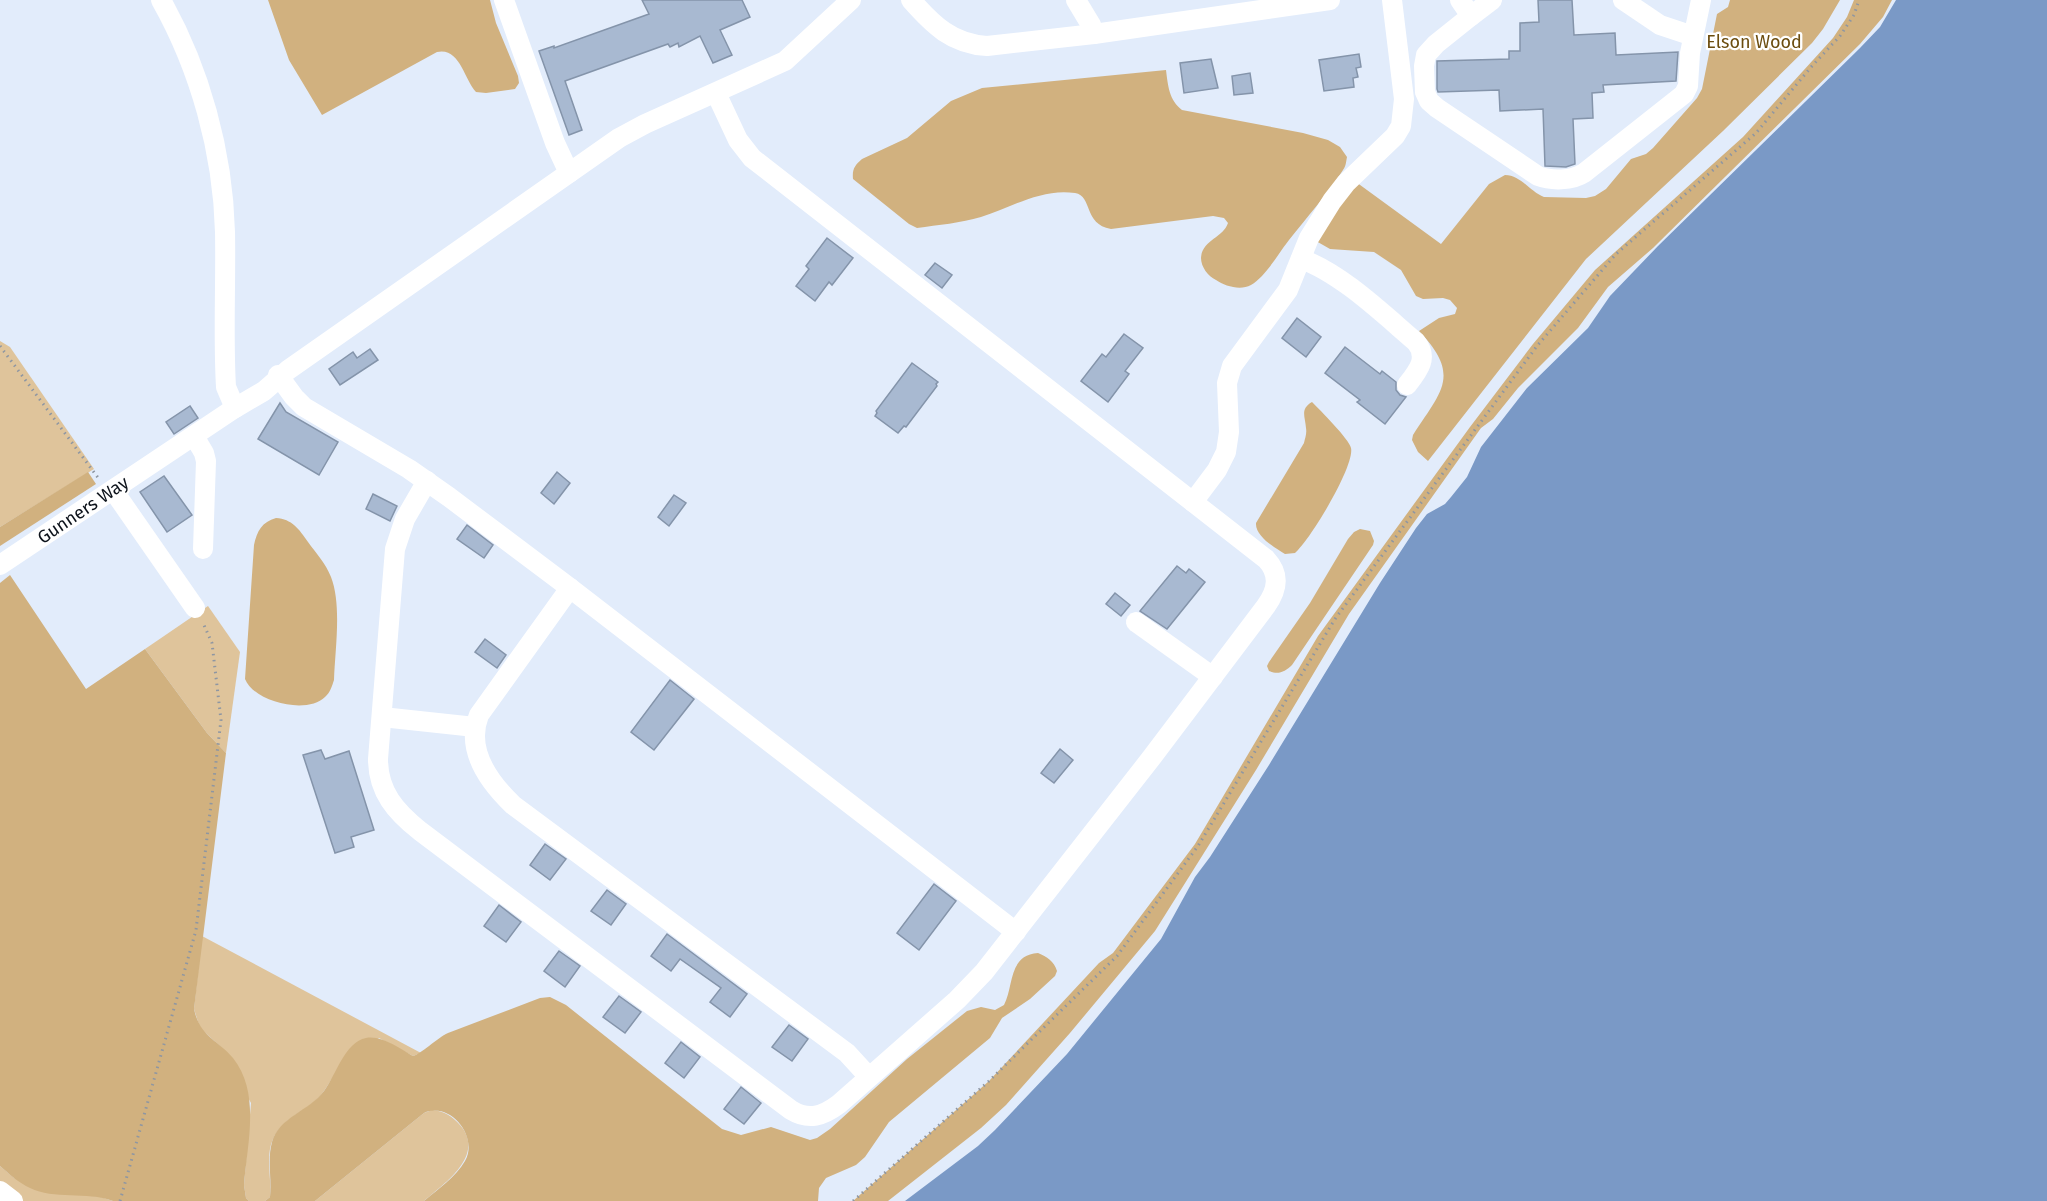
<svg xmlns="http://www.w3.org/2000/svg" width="2047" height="1201" font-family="'Fira Sans',sans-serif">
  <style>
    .green { fill: #dfc49b }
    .forest { fill: #d1b17f }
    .water { fill: #7a99c6 }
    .building { fill: #a8b9d1; stroke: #8494aa; stroke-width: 1.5 }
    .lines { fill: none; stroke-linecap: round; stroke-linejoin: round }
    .path { stroke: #8e96a2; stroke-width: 3; stroke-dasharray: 1.5 4.5; stroke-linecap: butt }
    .minor { stroke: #fff; stroke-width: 20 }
    .labels { text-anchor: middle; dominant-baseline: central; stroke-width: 4.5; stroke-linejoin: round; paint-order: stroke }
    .park-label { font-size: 18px; fill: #6c4d0f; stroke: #fff }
    .street-label { font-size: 18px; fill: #0c121a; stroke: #fff }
  </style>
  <rect width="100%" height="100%" fill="#e2ecfb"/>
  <!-- green -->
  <g class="green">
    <polygon points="0,341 10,347 94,469 0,527"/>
    <polygon points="208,606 240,652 226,753 207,733 145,649"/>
    <path d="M202,936L421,1053L413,1056L379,1038C365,1049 347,1060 336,1073C328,1083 324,1094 314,1102C299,1114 282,1120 273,1139C265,1157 272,1178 270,1197L265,1201H249L246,1198L244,1185L251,1103L220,1046L200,1028L194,1009Z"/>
    <path d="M432,1110C444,1111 452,1116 460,1125C486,1155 445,1183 424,1201H315L424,1113Z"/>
    <polygon points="0,1166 14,1178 79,1194 101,1197 113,1201 0,1201"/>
  </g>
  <!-- forest -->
  <g class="forest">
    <path d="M268,0H490L496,23L518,76L519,83L515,89L486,93L476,92C464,79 460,47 437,52L322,115L289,60Z"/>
    <path d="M1730,0H1840L1823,29L1812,43L1723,131L1586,259L1428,461L1418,452L1412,440L1413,435C1441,391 1462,376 1419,331L1439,318L1455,314L1457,308L1450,300L1443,298L1423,299L1416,296L1401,270L1374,252L1330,249L1316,241L1356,182L1441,244L1489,184L1505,175C1521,175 1530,192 1544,197L1586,198L1595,196L1606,189L1631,159L1646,154L1653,148L1697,98L1702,89L1717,14L1728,7Z"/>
    <polygon points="1854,0 1892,0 1883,17 1860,44 1653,248 1608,287 1578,328 1518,388 1493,419 1481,428 1349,614 1256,770 1155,931 1070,1033 1006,1105 981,1128 888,1201 853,1201 989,1081 1099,963 1113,953 1195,844 1318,636 1470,427 1533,344 1595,270 1743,137 1833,38 1847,17"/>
    <path d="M1166,70C1168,86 1169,100 1182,110L1303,133L1328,140L1340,147L1347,157C1346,162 1346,166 1343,170C1327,195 1307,217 1289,240C1278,254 1266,276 1251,285C1240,291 1225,286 1216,280C1208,276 1201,267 1201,258C1202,240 1223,238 1228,223L1224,218L1213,216L1111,229C1083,224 1093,196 1075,193C1042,188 1012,207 981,217C961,223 938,225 917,228L909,224L853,179C852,169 855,165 862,159L907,138L951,101L982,88Z"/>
    <path d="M1312,402C1320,410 1349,439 1351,448C1355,466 1310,540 1295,553L1285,554C1275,548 1255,536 1256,523L1304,443C1305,438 1307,434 1306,428C1305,416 1300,409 1312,402Z"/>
    <polygon points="88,472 96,484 0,546 0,527"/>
    <path d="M276,518C292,519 299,529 308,542C316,553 326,564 331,577C342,605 335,650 334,680C332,686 330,693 325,697C307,715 254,702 245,679L254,545C257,531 262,522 276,518Z"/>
    <path d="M1360,529L1370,531L1374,541L1373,545L1292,665C1285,672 1278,675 1269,671L1267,666L1269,662L1310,603L1348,539L1354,532Z"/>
    <path d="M10,575L86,689L145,649L207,733L226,753L194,1009C200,1037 217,1039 233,1058C261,1093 247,1144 244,1185L246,1198L249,1201H113C86,1191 54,1200 30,1188C19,1183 9,1174 0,1166V583Z"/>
    <path d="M1038,953C1047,957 1054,961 1057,971L1055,976L1030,999L1002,1018L990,1038L889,1122L865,1157L856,1165L826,1178L819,1188L818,1201H424C438,1189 456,1177 465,1161C479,1137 450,1101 424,1113L315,1201H265L270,1197C272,1179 267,1160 272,1142C279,1117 309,1111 324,1091C336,1075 345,1042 366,1038C382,1035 400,1049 413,1056C421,1054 437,1038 448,1033L540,998L550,997L566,1005L722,1129L741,1135L771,1127L810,1140L817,1138L830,1129L907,1059L967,1011L981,1007L995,1010L1004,1005C1014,986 1008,955 1038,953Z"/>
  </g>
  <!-- water -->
  <polygon class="water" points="1896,0 2047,0 2047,1201 905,1201 978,1146 995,1130 1067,1054 1161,939 1195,877 1210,857 1269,765 1380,583 1416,528 1427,514 1445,504 1451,497 1467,477 1481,447 1527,388 1588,328 1610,296 1658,246 1860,48 1880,27"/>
  <!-- building -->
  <g class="building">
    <polygon points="642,0 742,0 750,17 720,30 732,55 713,63 700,36 679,47 678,43 670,47 668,44 565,81 582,130 569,135 539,51 554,46 554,48 649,14"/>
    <polygon points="1538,0 1572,0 1574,35 1615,33 1616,55 1678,52 1676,81 1603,85 1604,92 1592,93 1593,118 1573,119 1575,164 1566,167 1545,166 1543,109 1500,111 1499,90 1438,92 1437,89 1437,61 1509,59 1509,51 1520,51 1520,23 1539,22"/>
    <polygon points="1359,54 1361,67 1356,68 1358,77 1353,78 1354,87 1324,91 1319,60"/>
    <polygon points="1211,59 1218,88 1184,93 1180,63"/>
    <polygon points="1250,73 1253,93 1234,95 1232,76"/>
    <polygon points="827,238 853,258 832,285 829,282 815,301 796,286 809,269 806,266"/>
    <polygon points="935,263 952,275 942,288 925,275"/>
    <polygon points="1297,318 1321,337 1306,357 1282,338"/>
    <polygon points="1124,334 1143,348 1125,371 1129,374 1108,402 1081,381 1102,354 1106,357"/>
    <polygon points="1345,347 1380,374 1382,371 1396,382 1396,390 1400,395 1406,397 1385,424 1357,402 1360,400 1325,373"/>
    <polygon points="370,349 378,360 340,385 329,369 353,352 357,358"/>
    <polygon points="912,363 938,382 936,384 937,386 906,427 904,426 898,433 875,416 877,413 876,411"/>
    <polygon points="280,403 286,412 338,442 319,475 258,439"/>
    <polygon points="190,406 198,418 174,434 166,422"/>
    <polygon points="557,472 570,483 554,504 541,493"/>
    <polygon points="164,476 192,515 167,532 140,492"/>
    <polygon points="373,494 397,506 390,521 366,509"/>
    <polygon points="674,495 686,503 669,526 658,517"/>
    <polygon points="467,525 493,545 484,558 457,539"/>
    <polygon points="1177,566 1186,573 1189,569 1205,582 1167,629 1140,611"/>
    <polygon points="1115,593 1130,605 1121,616 1106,604"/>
    <polygon points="485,639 506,655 497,668 475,652"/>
    <polygon points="670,680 694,699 654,750 631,732"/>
    <polygon points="1060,749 1073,760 1054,783 1041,773"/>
    <polygon points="321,750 325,759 349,751 374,830 351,837 354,847 335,853 303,755"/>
    <polygon points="545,844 566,859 550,880 530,865"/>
    <polygon points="934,884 956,901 919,950 897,933"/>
    <polygon points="607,890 626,904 611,925 591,911"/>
    <polygon points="499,905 521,922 506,942 484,926"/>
    <polygon points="667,934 747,994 730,1017 710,1002 721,988 680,959 671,971 651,956"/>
    <polygon points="559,951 580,966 565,987 544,971"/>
    <polygon points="619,996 641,1012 625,1033 603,1017"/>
    <polygon points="789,1025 808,1039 792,1061 772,1047"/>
    <polygon points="681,1042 700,1057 684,1078 665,1063"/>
    <polygon points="741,1087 761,1103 744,1124 724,1109"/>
  </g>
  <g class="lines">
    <!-- path -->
    <g class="path">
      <polyline points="0,346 99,479"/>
      <polyline points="120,1201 196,930 221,720 212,643 203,623"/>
      <polyline points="853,1201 989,1081 1117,956 1198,846 1335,619 1537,346 1616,254 1756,133 1812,66 1840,36 1854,15 1859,0"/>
    </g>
    <!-- minor -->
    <g class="minor">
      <path d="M161,0C200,69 223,152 225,232C226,284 223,336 226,387L235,408"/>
      <polyline points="504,0 555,143 569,173"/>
      <path d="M911,0C933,25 952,44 987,46L1094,34L1330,0"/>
      <polyline points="1076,0 1091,25 1094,34"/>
      <path d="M1460,0L1471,16L1436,44L1426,55L1424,66L1425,92L1429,101L1437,108L1538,176C1551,181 1572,181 1584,173L1684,94L1688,86L1690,53L1701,0"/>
      <polyline points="1623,0 1660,25 1693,36"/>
      <polyline points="1471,16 1492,0"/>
      <path d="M1301,259C1341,273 1383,314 1416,342C1429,358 1418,371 1407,385"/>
      <polyline points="278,375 294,397 304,407 409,469 449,497 570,588 1016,932"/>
      <polyline points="194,436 204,453 206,461 203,549"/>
      <path d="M427,481L405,519L395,549L378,759C378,792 396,812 420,831L791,1110C809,1121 823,1116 839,1104L957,1000L984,972L1152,757L1266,606C1278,589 1280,574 1266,559L752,158L738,140L716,93"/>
      <polyline points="113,490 195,608"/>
      <polyline points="1193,502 1217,470 1226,452 1229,432 1227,383 1232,366 1288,290 1309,238 1332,201 1346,183 1395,136 1401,126 1404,99 1392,0"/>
      <polyline points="0,565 235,408 264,391 288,370 619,138 645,124 785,61 851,0"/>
      <path d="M570,588L479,715C465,750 489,782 513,805L847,1053L869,1077"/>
      <polyline points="1136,622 1213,677"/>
      <polyline points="382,717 475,727"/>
      <polyline points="0,1191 13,1201"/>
    </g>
  </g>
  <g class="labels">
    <!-- park labels -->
    <g class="park-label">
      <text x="1754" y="42">Elson Wood</text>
    </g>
    <!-- street labels -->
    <g class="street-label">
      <text transform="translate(83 510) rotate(-34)">Gunners Way</text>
    </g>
  </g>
</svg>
